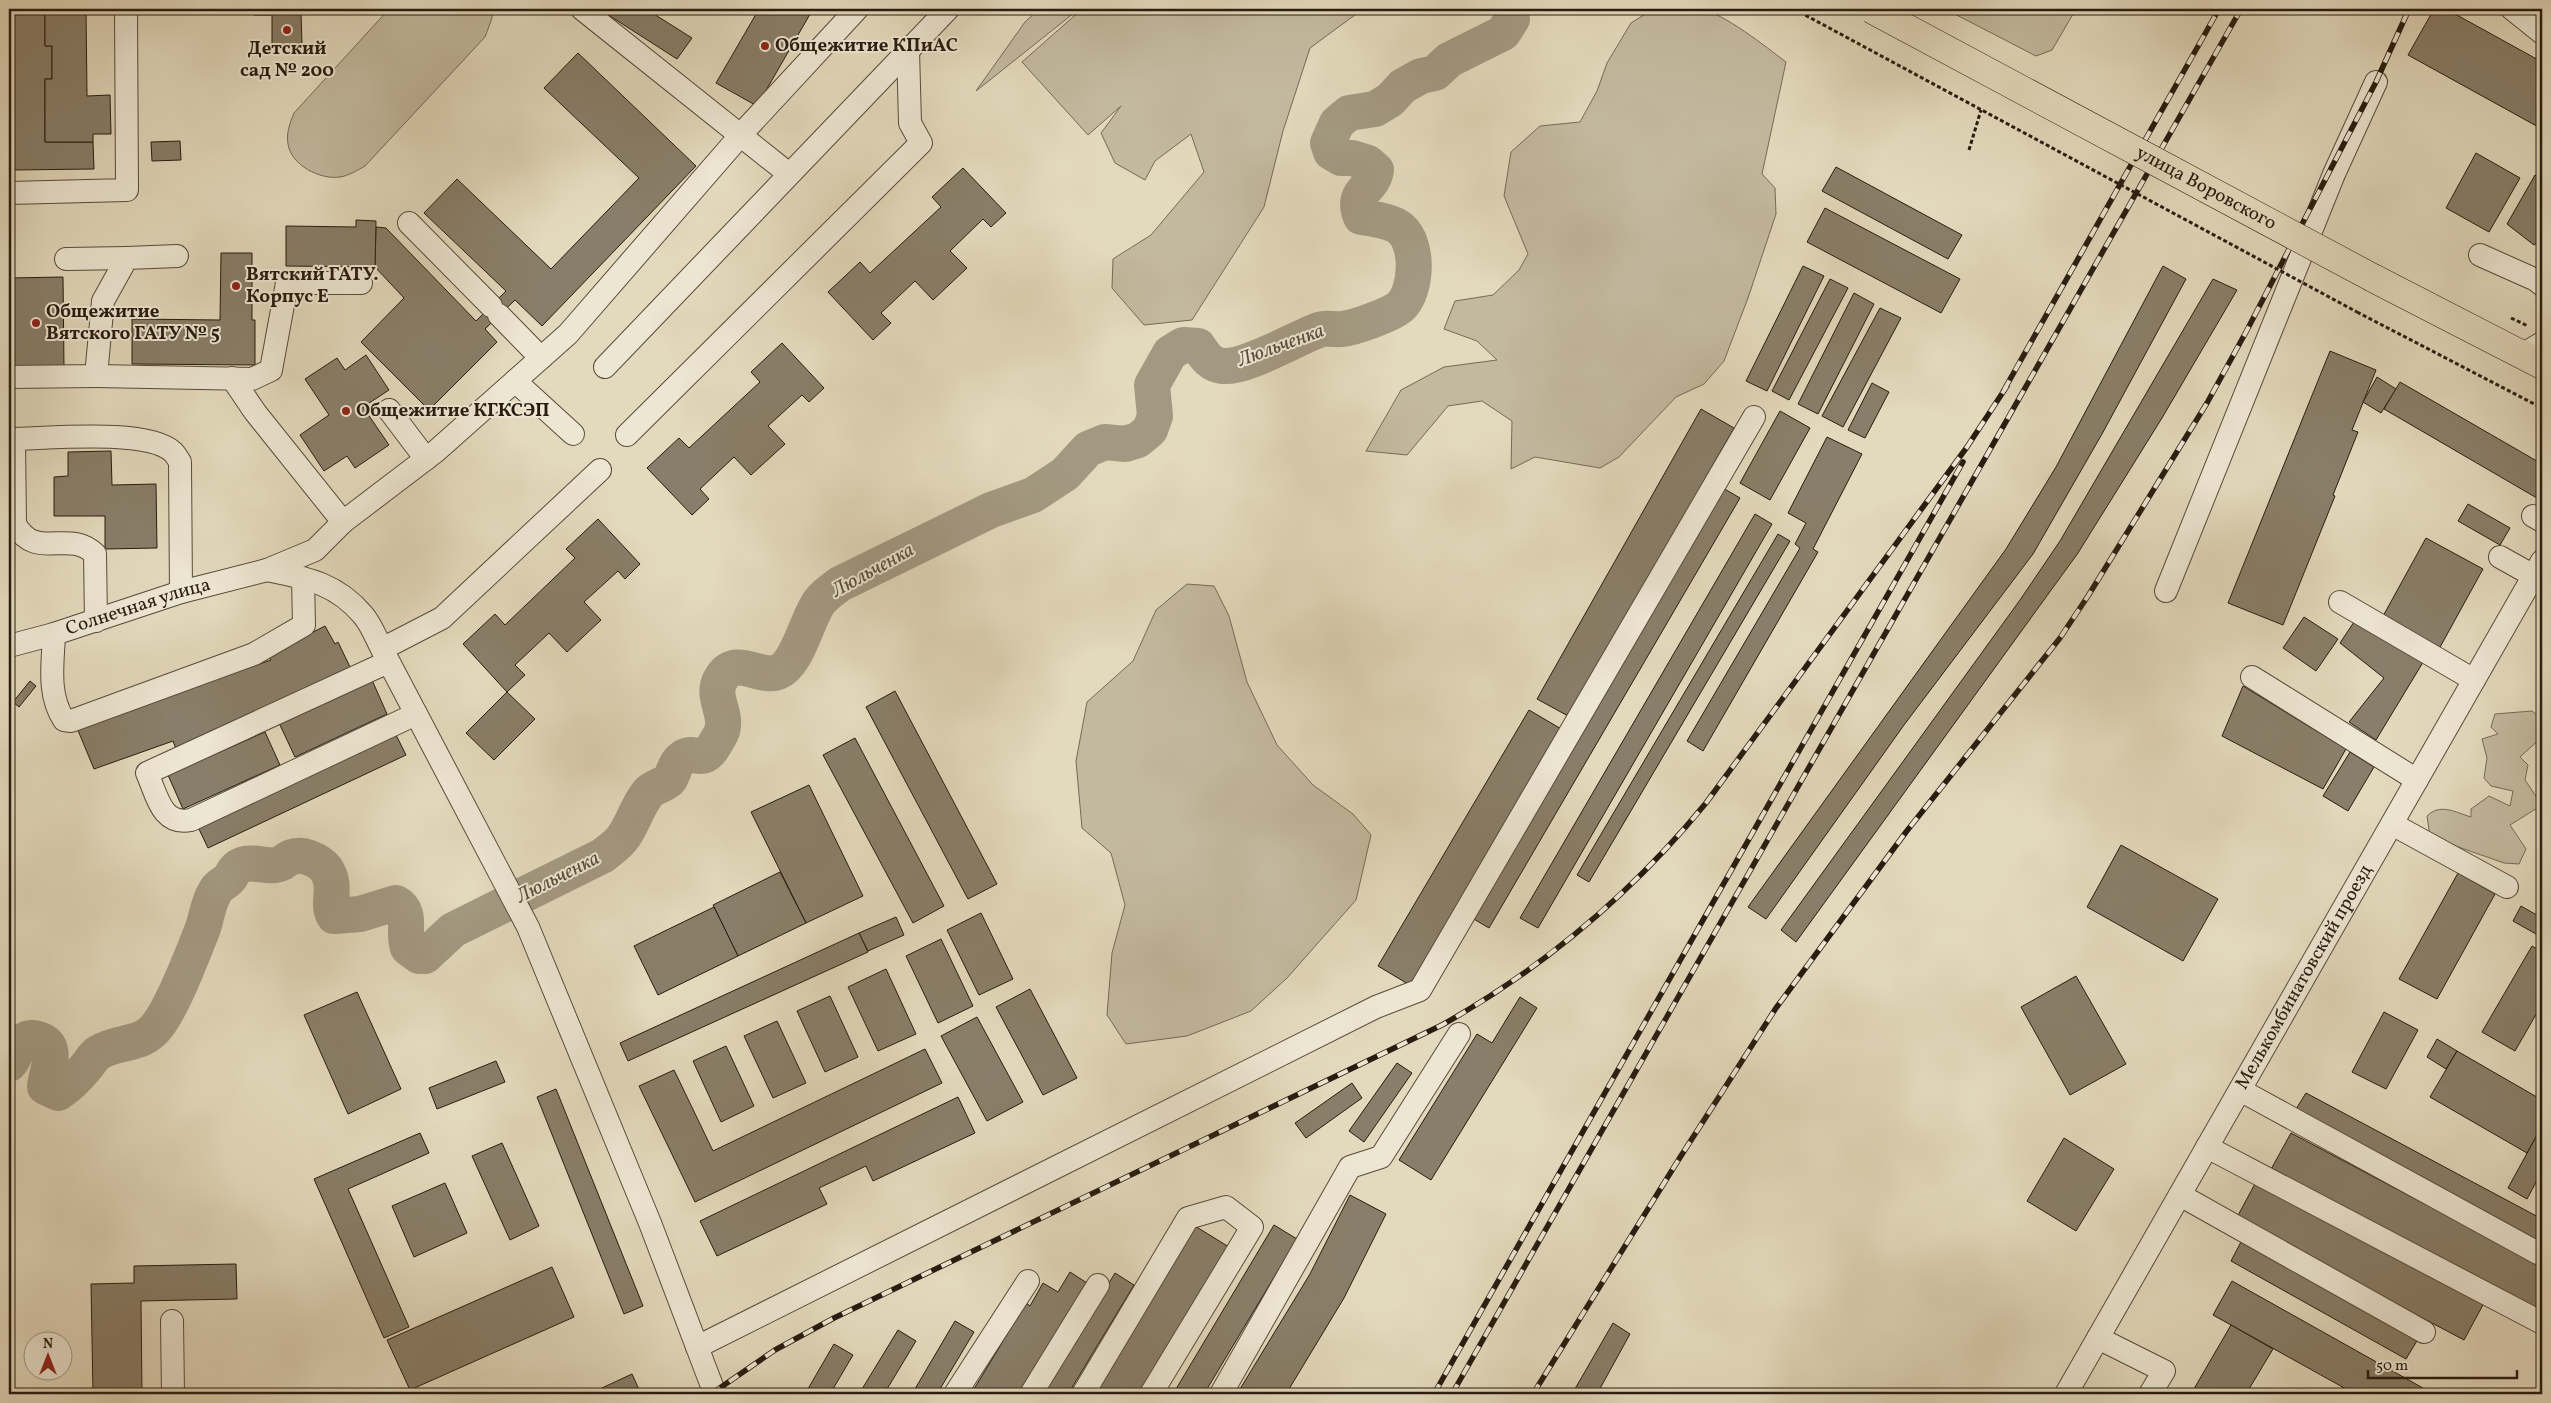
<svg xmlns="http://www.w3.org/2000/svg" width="2551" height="1403" font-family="Vollkorn,serif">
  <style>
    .green { fill: #c3b99f; stroke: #766a58 }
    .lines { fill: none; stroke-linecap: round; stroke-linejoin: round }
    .river { stroke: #a39982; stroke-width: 36 }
    .building { fill: #897e69; stroke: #281c10 }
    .minor-casing { stroke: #574b3b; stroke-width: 24 }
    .major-casing { stroke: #281c10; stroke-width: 29 }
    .path { stroke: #281c10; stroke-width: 3; stroke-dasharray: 4 2.5; stroke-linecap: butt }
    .minor { stroke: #ede6d3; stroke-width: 22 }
    .major { stroke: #e3d9bc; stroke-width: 28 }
    .rail-casing { stroke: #281c10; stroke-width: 5.5 }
    .rail { stroke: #ede6d3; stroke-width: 4; stroke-dasharray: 11; stroke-linecap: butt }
    .major-bridge-casing { stroke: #281c10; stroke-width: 29; stroke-linecap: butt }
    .path-bridge { stroke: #281c10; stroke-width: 3; stroke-dasharray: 4 2.5; stroke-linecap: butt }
    .major-bridge { stroke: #e3d9bc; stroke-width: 28 }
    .poi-dot { fill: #8f2418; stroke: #ede6d3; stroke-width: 2 }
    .labels { text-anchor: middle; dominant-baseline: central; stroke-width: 4; stroke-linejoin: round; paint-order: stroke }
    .poi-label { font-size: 19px; font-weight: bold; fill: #281c10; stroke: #ede6d3; text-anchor: start }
    .street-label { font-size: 19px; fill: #281c10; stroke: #ede6d3 }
    .water-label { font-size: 20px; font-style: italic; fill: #594e3e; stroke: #ede6d3 }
  </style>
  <rect width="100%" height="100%" fill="#e3d9bc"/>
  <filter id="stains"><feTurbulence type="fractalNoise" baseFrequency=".004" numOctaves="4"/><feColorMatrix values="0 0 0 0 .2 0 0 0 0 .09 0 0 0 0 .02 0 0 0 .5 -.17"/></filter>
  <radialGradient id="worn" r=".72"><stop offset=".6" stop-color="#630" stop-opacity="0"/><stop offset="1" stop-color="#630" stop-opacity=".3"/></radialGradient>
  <!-- green -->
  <g class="green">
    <path d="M389,9H491L492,18L485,37L365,166C358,170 348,176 340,177C320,180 291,165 288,144C286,133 290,123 294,113Z"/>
    <polygon points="1039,9 1079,9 976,91 1025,22"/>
    <polygon points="1082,9 1363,9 1310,48 1283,131 1264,207 1192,320 1144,325 1112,288 1113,259 1151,235 1204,172 1191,134 1155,161 1145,180 1115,163 1101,133 1121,106 1088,135 1022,62"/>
    <path d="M1653,9C1668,9 1686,6 1700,9C1724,13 1766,47 1786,62L1762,174L1775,188L1776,214L1748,298L1724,361L1704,384L1676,397L1619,457L1600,468L1535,457L1511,469L1512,421L1482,401L1448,406L1407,455L1366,451L1401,390L1444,367L1497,360L1477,341L1444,329L1455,301L1493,295L1519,270L1528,254L1504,196L1511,152L1540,126L1580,122L1597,91L1607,63L1631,23Z"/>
    <polygon points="1945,9 2076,9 2052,50 2036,56"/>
    <polygon points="1187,584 1214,586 1229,616 1247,682 1277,745 1313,785 1353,814 1371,835 1356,900 1287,978 1251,1011 1187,1036 1126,1044 1107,1015 1112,953 1125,905 1111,853 1082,828 1076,761 1087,702 1133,661 1156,610"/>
    <path d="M2532,711L2541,718L2542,737L2520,757L2528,765L2525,780L2542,805L2510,825L2526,849L2519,864L2504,863L2430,837L2427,816C2440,803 2455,812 2471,817V809L2489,796L2510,806L2513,791L2491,786L2484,778L2487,758L2482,739L2498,734L2491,727L2495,714Z"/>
  </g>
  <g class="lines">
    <!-- river -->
    <path class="river" d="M9,1064C16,1057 16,1047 23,1041C27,1038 34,1037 38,1039C61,1046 46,1071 45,1087L58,1093C69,1086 78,1077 86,1067C90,1063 93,1056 98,1053C120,1039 141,1048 158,1025C174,1004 193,953 203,928C207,916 208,903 215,892C218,885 224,884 229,879C232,876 233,870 238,867C252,858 268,870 282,863C285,861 288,858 292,857C302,853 319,860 326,869C338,887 326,903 334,916L360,914L396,903C413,912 402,932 408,948L419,956H425L453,930L602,856C610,850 619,844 624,836C633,823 638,805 648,793C654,786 666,785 670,779C674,772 675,764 681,759C695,747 701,768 715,744C717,740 721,735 722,731C728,712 709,696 722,677C736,655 760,679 778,672C798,664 807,618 820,601C825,595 833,589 840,584L991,510L1033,495L1065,474L1088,449L1105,442L1125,444L1138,440L1150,430L1155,416L1152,385L1170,353L1183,345L1198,346C1205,356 1210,365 1223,366C1247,368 1296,338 1319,330C1326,327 1334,330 1342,329C1353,328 1394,314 1401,306C1417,290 1419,245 1401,229C1392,221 1373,219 1361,217C1350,190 1373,191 1376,170L1368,163L1352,158H1341L1331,152L1328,143L1337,123L1349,113L1375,109L1390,100L1403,86L1421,76L1435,73L1449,60L1503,33L1512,19L1511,9"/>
  </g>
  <!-- building -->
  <g class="building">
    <polygon points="12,9 45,9 45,46 52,46 52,79 45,79 45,142 93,142 94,169 13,170 13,110 9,106 9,89 13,85"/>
    <polygon points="45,9 86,9 87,96 110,95 111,134 93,134 93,142 45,142 45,79 52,79 52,46 45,46"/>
    <polygon points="253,9 331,9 331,13 301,14 302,44 272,45 272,15 254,15"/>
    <polygon points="599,9 646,9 692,38 677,59"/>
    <polygon points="759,9 813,9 757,106 716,83"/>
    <polygon points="2434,9 2446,9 2542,62 2542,129 2408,55"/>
    <polygon points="578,53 696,166 542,326 515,300 485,329 497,342 429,410 361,342 404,298 375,267 376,227 386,228 476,321 506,291 424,213 457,179 551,269 639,178 544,88"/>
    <polygon points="180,141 181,160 152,161 151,142"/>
    <polygon points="2476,153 2520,178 2489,232 2446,208"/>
    <polygon points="1836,167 1962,235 1948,259 1822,191"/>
    <polygon points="963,168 1006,213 991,227 983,219 950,251 967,268 933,300 915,281 881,313 891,323 873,340 828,292 860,262 870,273 941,207 932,197"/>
    <polygon points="2535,175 2542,181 2542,239 2534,245 2507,224"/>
    <polygon points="1825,208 1960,279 1941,313 1807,242"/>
    <polygon points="356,220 376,221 375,267 286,266 286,226 356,227"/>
    <polygon points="221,253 252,253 252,320 255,320 255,365 132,364 132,319 220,320"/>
    <polygon points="1803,266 1824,276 1767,391 1746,381"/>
    <polygon points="2163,266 2186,279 2102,434 2033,554 1904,725 1766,919 1748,907 2006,549 2056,467"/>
    <polygon points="63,277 64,368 9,369 9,278"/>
    <polygon points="1830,279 1848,288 1789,400 1772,391"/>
    <polygon points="2213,279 2237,290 2162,418 2078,553 1796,942 1781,930 2020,600 2060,541"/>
    <polygon points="1854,293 1874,304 1818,414 1798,404"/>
    <polygon points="1880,308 1901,318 1843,427 1822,416"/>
    <polygon points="782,343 824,388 809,402 802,395 768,426 785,444 751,475 734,457 700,489 709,499 692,515 647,468 679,438 689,448 760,382 751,372"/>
    <polygon points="2330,351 2376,370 2352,430 2358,432 2333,495 2335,496 2283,625 2228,603"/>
    <polygon points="366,355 389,390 363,407 389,445 355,468 347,456 324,471 300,435 329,415 305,379 337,358 345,370"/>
    <polygon points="2377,377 2396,389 2381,413 2363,402"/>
    <polygon points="2400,382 2542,464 2542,501 2384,409"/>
    <polygon points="1872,383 1889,392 1865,438 1848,430"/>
    <polygon points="1701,409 1734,428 1570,717 1537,699"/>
    <polygon points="1780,411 1810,428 1770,500 1740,483"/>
    <polygon points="1827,437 1862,454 1813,549 1818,552 1703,751 1687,741 1800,548 1795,544 1806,523 1788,513"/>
    <polygon points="111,451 112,485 156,484 157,548 105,549 105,516 54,516 54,477 68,476 68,452"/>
    <polygon points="1723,488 1740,498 1489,928 1472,918"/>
    <polygon points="2468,504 2510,528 2500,545 2458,521"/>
    <polygon points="1755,514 1772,524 1538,928 1520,918"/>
    <polygon points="598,519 640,564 625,579 618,571 584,602 601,620 567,652 549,633 515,665 525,675 507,692 463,644 495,614 505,625 575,558 566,549"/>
    <polygon points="1778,534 1790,541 1589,882 1577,875"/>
    <polygon points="2426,538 2483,569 2439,649 2382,618"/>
    <polygon points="2304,617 2338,639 2316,671 2283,648"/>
    <polygon points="2354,622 2425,659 2376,740 2349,722 2384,678 2340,643"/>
    <polygon points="325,626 335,644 338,642 350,667 176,749 173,741 94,769 77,728 271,660 268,655"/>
    <polygon points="372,680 387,714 295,757 279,723"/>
    <polygon points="30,681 36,686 19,707 13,702"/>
    <polygon points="2243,686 2346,749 2323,789 2222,736"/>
    <polygon points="895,691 997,884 968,899 866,707"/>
    <polygon points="507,692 535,719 494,760 466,733"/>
    <polygon points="1529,710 1563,730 1413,987 1378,966"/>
    <polygon points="265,732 280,765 183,809 168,775"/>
    <polygon points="396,735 406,755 208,848 198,827"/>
    <polygon points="855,738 944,906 913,923 823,755"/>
    <polygon points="2350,752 2374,767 2348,811 2323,796"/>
    <polygon points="809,785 863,896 806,923 751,812"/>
    <polygon points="2121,845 2218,899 2183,961 2087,907"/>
    <polygon points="780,872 806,923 738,956 713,905"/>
    <polygon points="2458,873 2495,894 2437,999 2399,979"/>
    <polygon points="2521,906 2542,918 2542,923 2536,934 2513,921"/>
    <polygon points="714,907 738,956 658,995 634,946"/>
    <polygon points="981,913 1013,979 979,995 947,930"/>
    <polygon points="896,917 904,935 868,951 859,933"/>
    <polygon points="859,933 868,952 628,1061 620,1043"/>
    <polygon points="941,939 973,1006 938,1023 906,956"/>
    <polygon points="2532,946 2542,952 2542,1004 2515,1051 2482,1032"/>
    <polygon points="886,969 916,1034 878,1051 848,987"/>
    <polygon points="2076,976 2126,1064 2070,1095 2021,1007"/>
    <polygon points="1030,989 1077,1078 1043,1095 996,1007"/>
    <polygon points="357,992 401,1089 348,1114 304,1015"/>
    <polygon points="830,996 858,1057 825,1072 797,1011"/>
    <polygon points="1520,997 1537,1008 1431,1180 1399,1160 1477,1034 1492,1043"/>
    <polygon points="2384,1012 2418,1030 2386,1089 2352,1072"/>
    <polygon points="977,1017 1023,1102 987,1121 941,1036"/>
    <polygon points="777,1021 806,1083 773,1098 744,1036"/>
    <polygon points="2437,1039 2457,1051 2446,1069 2427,1057"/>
    <polygon points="726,1046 754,1106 721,1122 693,1061"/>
    <polygon points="925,1049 942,1083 695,1202 639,1086 674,1070 713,1151"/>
    <polygon points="2457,1051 2542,1100 2542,1126 2527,1153 2430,1097"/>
    <polygon points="496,1061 505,1082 437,1109 429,1088"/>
    <polygon points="1397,1063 1412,1073 1364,1142 1349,1131"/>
    <polygon points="1352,1083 1362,1098 1306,1138 1295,1123"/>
    <polygon points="556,1089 643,1306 624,1314 537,1097"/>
    <polygon points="2306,1093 2542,1219 2542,1243 2296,1109"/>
    <polygon points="958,1097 975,1133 873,1181 866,1166 819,1188 827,1204 717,1256 700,1221"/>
    <polygon points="2542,1126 2542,1171 2527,1199 2508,1188"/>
    <polygon points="420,1133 429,1153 348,1189 409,1327 384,1338 314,1179"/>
    <polygon points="2291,1133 2542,1266 2542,1308 2531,1308 2270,1171"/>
    <polygon points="2064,1138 2114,1169 2076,1231 2027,1201"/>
    <polygon points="502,1143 539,1226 510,1240 472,1156"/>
    <polygon points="2256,1182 2484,1303 2464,1340 2236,1219"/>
    <polygon points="445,1183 467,1233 414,1257 392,1206"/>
    <polygon points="1350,1195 1386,1214 1344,1298 1286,1394 1237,1394 1310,1274"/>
    <polygon points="1274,1225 1297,1239 1204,1394 1173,1394"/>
    <polygon points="1195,1226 1229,1247 1141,1394 1095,1394"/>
    <polygon points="2242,1240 2418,1339 2406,1359 2231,1261"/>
    <polygon points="236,1264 237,1299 141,1301 142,1394 93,1394 91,1284 134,1283 134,1266"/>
    <polygon points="552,1267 574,1317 410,1390 387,1340"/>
    <polygon points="1070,1272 1087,1283 1020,1394 971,1394 1026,1303 1030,1306 1043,1283 1058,1292"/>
    <polygon points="1115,1273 1134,1285 1068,1394 1042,1394"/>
    <polygon points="2232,1281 2430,1392 2429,1394 2355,1394 2213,1315"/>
    <polygon points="955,1321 974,1332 937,1394 912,1394"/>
    <polygon points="1613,1323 1630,1334 1597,1394 1572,1394"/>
    <polygon points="2231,1325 2273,1349 2246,1394 2191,1394"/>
    <polygon points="898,1330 916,1341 884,1394 859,1394"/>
    <polygon points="834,1344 853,1355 830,1394 805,1394"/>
    <polygon points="632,1374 641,1394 589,1394"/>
  </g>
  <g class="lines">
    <!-- minor casing -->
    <g class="minor-casing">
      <g id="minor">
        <polyline points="582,9 789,174"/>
        <polyline points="2512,9 2542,33"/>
        <polyline points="9,193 127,190 126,9"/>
        <polyline points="409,223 491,306"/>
        <polyline points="2480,255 2536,280 2542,285"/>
        <polyline points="66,259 127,258"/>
        <polyline points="499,315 541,358"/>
        <polyline points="2522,355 2542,343"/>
        <polyline points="605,367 948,9"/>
        <polyline points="96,376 252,379 271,370 287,283 361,283"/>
        <polyline points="9,377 96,376 103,301 127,258 177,256"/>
        <polyline points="232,378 255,412 343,522"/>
        <polyline points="515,381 573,434"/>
        <polyline points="389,410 426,459"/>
        <polyline points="627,435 921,143 910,123 908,50"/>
        <path d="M9,439C46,439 147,428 173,452C176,455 178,459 180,462L181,592"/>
        <path d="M14,439L15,524C36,562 68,528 95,554L96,621"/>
        <polyline points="2533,516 2542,521"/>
        <polyline points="2500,557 2534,576"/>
        <path d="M267,570C306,578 336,583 363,615C371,624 376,638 382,649L528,927L650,1223L715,1394"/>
        <polyline points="2166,591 2334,174 2376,82"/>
        <polyline points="2340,602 2474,680"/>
        <path d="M54,634C53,663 47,694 64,720L71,721L254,654L304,625L303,578"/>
        <path id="s1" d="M9,646L54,634L181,592L267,570L315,550L343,522L435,452L568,334L746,129L857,9"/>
        <polyline points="382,649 442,618 600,470"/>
        <path d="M388,662L147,773C157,795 161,826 191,820L416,714"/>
        <polyline points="2252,677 2417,780"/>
        <polyline points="2392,824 2507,887"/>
        <polyline points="2240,1090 2538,1253"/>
        <polyline points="2207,1147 2542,1323"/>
        <polyline points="2180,1195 2424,1332"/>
        <polyline points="172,1321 173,1394"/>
        <polyline points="2098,1338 2164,1371 2150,1394"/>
        <polyline points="697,1347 1376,1007 1420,990 1754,417"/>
        <polyline points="955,1394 1028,1281"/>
        <polyline points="1031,1394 1098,1285"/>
        <polyline points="1083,1394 1188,1218 1226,1207 1252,1227 1151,1394"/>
        <polyline points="1221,1394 1350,1167 1381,1157 1459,1034"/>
        <path id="s2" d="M2066,1394L2542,561"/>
      </g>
    </g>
    <!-- major casing -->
    <g class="major-casing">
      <polyline id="major" points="2373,278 2542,365"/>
    </g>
    <!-- path -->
    <g class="path">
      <polyline points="1969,150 1981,110"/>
      <polyline points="2357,312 2542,408"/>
      <polyline points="2511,318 2528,326"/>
    </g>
    <!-- minor -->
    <use href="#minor" class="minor"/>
    <!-- major -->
    <use href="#major" class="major"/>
    <!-- rail casing -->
    <g class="rail-casing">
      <g id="rail">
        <polyline points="2004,390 2219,9"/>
        <path d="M711,1394L775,1350L834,1318L1442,1025C1543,968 1633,892 1706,803L1967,447L2007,386"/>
        <polyline points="1434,1394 1963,462"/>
        <polyline points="1452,1394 2241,9"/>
        <polyline points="1533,1394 1679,1159 1776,1008 1906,832 2060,638 2088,596 2207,403 2246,332 2376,82 2409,9"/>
      </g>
    </g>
    <!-- rail -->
    <use href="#rail" class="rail"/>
    <!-- major-bridge casing -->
    <g class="major-bridge-casing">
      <g id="major-bridge">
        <path id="s3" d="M1871,9L2373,278"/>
      </g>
    </g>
    <!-- path-bridge -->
    <polyline class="path-bridge" points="1794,9 2357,312"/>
    <!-- major-bridge -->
    <use href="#major-bridge" class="major-bridge"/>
  </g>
  <!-- markers -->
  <g class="poi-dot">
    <circle cx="287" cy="30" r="5"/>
    <circle cx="765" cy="46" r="5"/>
    <circle cx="236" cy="286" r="5"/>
    <circle cx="36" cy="323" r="5"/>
    <circle cx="346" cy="411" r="5"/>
  </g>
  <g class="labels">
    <!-- poi labels -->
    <g class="poi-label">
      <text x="775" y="46">Общежитие КПиАС</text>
      <text x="287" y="49" text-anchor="middle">Детский<tspan x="287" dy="22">сад № 200</tspan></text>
      <text x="246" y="275">Вятский ГАТУ.<tspan x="246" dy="22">Корпус Е</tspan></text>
      <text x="46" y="312">Общежитие<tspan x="46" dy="22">Вятского ГАТУ № 5</tspan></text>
      <text x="356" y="411">Общежитие КГКСЭП</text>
    </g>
    <!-- street labels -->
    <g class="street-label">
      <text stroke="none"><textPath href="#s3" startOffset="380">улица Воровского</textPath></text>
      <text stroke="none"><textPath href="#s1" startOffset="135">Солнечная улица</textPath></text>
      <text stroke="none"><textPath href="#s2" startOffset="480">Мелькомбинатовский проезд</textPath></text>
    </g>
    <!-- water labels -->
    <g class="water-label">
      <text transform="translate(1281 346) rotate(-20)">Люльченка</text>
      <text transform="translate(873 571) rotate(-29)">Люльченка</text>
      <text transform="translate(558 878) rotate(-27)">Люльченка</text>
    </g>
  </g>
  <!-- margin -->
  <rect width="2551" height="1403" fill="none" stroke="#e3d9bc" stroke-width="30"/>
  <rect x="10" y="10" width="2531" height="1383" fill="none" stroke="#281c10" stroke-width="2.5"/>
  <rect x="15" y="15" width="2521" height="1373" fill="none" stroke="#281c10"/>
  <!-- north arrow -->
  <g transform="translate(48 1356)"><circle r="24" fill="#ede6d3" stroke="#9e9585"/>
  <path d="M0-4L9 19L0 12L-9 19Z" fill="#8f2418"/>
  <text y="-8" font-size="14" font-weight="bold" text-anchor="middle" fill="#281c10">N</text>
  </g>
  <!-- scale -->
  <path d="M2368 1370v8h149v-8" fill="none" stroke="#281c10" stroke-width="2.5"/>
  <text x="2376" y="1370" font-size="15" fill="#281c10" stroke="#ede6d3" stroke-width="4" paint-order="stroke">50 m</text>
  <rect width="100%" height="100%" filter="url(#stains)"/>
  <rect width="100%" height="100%" fill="url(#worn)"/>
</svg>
